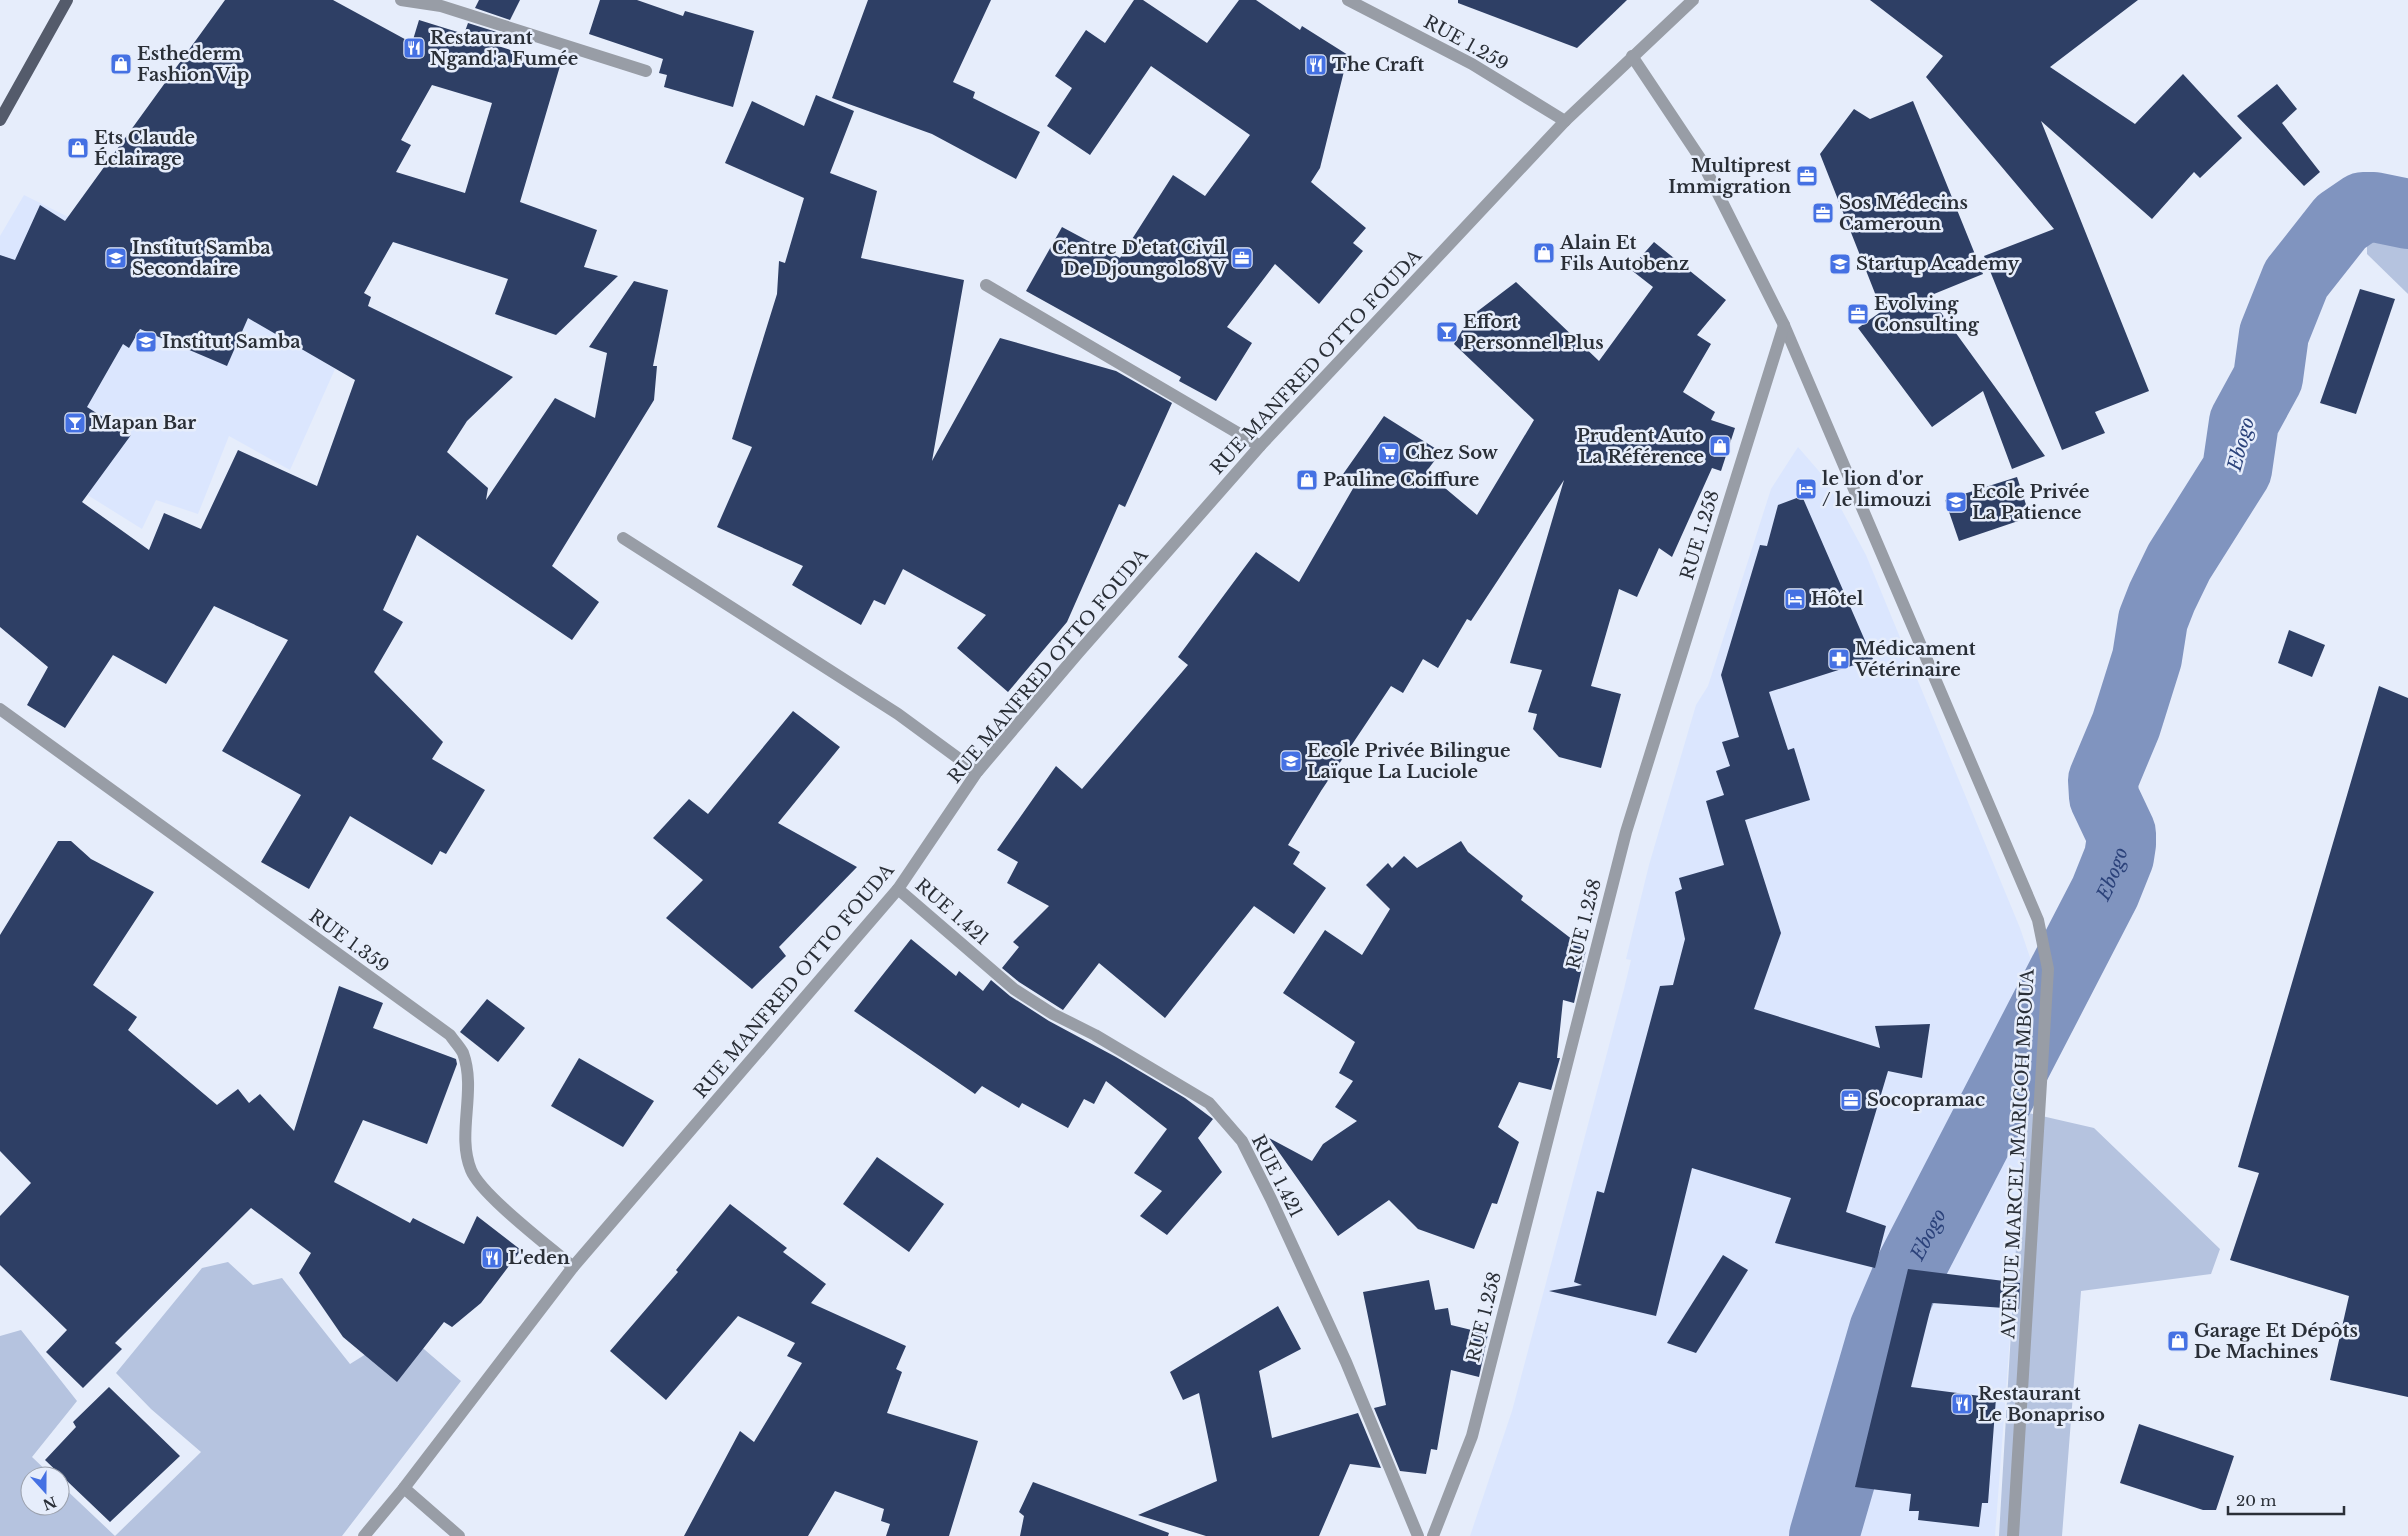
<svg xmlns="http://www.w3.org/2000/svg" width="2408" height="1536" font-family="'Libre Baskerville',serif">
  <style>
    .built { fill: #dbe6fe }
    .green { fill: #b5c3df }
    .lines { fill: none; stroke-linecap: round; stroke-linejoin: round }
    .river { stroke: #8094bf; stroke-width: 70 }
    .building { fill: #2e3f65; fill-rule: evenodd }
    .minor { stroke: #989da6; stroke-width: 12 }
    .major { stroke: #545b6b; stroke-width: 12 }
    .labels { text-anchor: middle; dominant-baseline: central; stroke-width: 5; stroke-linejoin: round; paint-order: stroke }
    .poi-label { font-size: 18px; font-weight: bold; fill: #2a2f37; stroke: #e6edfb; text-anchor: start }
    .street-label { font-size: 18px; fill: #2a2f37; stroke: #e6edfb }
    .water-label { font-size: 19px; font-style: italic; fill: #2b427a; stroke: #e6edfb }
  </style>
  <rect width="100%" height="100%" fill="#e6edfb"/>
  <!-- built -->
  <g class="built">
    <polygon points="24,195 177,271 335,369 290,470 229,436 198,514 156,500 142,529 41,466 0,378 0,236"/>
    <polygon points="1798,447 1824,477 1866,555 2020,928 2037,978 2039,995 2033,1033 1995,1536 1470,1536 1512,1411 1624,989 1631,960 1626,959 1649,865 1696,705 1708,686 1771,489"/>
  </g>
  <!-- green -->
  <g class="green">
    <polygon points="2367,222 2408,230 2408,294 2367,254"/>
    <polygon points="2024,1112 2094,1128 2220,1249 2211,1274 2081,1291 2062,1536 1999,1536"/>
    <polygon points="228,1262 253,1285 282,1278 350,1364 403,1331 461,1381 342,1536 115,1536 201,1452 151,1409 116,1373 202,1268"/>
    <polygon points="21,1330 77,1401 32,1457 52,1476 30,1476 30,1506 60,1506 60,1484 115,1536 0,1536 0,1336"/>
  </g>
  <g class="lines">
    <!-- river -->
    <path class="river" id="s1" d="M1824,1536L1884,1330L1910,1269L2105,892L2119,857L2121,844V833L2104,797L2103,780L2126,725L2147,658L2153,620L2162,597L2179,562L2237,470L2244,422L2268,378L2274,334L2296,279L2341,222L2363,207H2374L2408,214"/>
  </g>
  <!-- building -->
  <g class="building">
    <path d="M225,0H333L412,43L419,20L464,34L468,23L503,34L498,46L560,66L520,202L597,230L584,267L618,276L556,335L495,314L508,279L393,242L364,293L371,297L368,306L513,377L467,421L447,452L488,488L486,500L555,398L595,418L607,353L589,347L634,281L668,290L653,366H657L654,400L552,566L599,602L572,640L417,535L383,610L403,622L374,672L443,742L432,759L485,790L446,854L440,851L432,865L350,816L309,889L261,862L301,795L222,751L288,640L214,606L166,684L113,655L65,728L27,705L48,667L0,627V255L15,260L40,205L65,221ZM432,85L492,103L465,193L396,172L411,145L401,140ZM248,318L355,380L317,486L238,450L201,529L164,513L149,550L82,502L131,435L87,407L123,344L129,348L140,329L227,366Z"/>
    <polygon points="479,0 520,0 510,20 475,8"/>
    <polygon points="600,0 637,0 683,16 685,11 754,31 733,107 664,87 667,75 659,73 663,59 589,34"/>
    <polygon points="868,0 991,0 953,82 975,92 973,98 1040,132 1016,179 932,134 832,98"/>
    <polygon points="1134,0 1143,0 1207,43 1239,0 1256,0 1300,30 1302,26 1348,55 1320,168 1311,182 1366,228 1353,243 1363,251 1319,304 1275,264 1227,327 1252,343 1216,401 1179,381 1181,377 1026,291 1062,227 1120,258 1173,175 1205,196 1250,135 1151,66 1090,155 1047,126 1072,88 1055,76 1086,30 1105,43"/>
    <polygon points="1458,0 1627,0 1577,48 1458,3"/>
    <polygon points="1870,0 2138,0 2050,67 2135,124 2183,74 2242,138 2200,178 2194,172 2152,219 2041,121 2149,391 2095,412 2105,433 2062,450 1984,256 2054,229 1926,77 1943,56"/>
    <polygon points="2277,84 2297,109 2282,123 2320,172 2304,186 2237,116"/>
    <polygon points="816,95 854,111 830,173 877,191 861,258 964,280 932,461 1000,338 1116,371 1172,403 1125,507 1119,504 1067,622 1008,692 957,648 986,615 903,569 885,605 874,600 861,625 792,585 803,566 717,527 752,447 732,439 777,294 779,261 785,263 804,198 725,163 752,101 804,126"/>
    <polygon points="1913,101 1983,274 1929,296 2045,456 2012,469 1983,391 1932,427 1858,328 1882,311 1820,154 1854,109 1870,119"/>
    <polygon points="1654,242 1726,300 1697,335 1711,344 1683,392 1715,412 1711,420 1735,428 1721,471 1712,468 1672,557 1659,548 1637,597 1619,589 1591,686 1621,694 1601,768 1559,757 1533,729 1537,714 1528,712 1542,670 1510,663 1564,480 1471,621 1467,619 1438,668 1423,659 1403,693 1391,686 1321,791 1288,845 1300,852 1293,864 1326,888 1294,934 1254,906 1165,1018 1099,963 1063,1010 1019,982 1002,968 1019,947 1013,942 1049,906 1007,883 1018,862 997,850 1056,766 1082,789 1188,665 1178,657 1256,552 1299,582 1355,485 1341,477 1384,416 1441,452 1426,472 1477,515 1534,420 1454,344 1470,317 1516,282 1599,361 1653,287 1630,269"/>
    <polygon points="2360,289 2395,299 2356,414 2320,403"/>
    <polygon points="2017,477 2030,517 1959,541 1945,500"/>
    <polygon points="1802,496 1873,659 1769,692 1788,750 1794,748 1810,800 1745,820 1781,933 1754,1009 1880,1048 1875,1026 1930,1024 1922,1078 1888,1071 1846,1212 1886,1226 1875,1268 1775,1243 1791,1198 1692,1168 1656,1316 1549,1291 1582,1285 1574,1282 1597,1191 1604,1193 1660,986 1673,985 1685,939 1675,892 1682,889 1679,878 1724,865 1706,801 1724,795 1716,771 1730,766 1722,742 1739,737 1721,675 1760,545 1767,546 1778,505"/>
    <polygon points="2289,630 2325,645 2312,677 2278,663"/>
    <polygon points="2379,686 2408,698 2408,1397 2330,1380 2349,1296 2230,1260 2259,1173 2238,1167"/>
    <polygon points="793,711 840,747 778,823 857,867 779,947 786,956 752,989 666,918 703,880 653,838 689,799 708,814"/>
    <polygon points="58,841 71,841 91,859 154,892 93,985 137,1017 128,1030 217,1105 238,1089 249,1103 260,1094 294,1131 339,986 383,1003 373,1028 456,1059 457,1064 427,1144 363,1120 334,1182 410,1223 413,1218 464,1244 477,1216 521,1250 481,1303 452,1327 444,1322 397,1382 343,1337 299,1273 311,1253 251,1208 115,1343 122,1349 83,1388 46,1352 67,1330 0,1265 0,1216 31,1183 0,1151 0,935"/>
    <polygon points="1461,841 1468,852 1523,896 1521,900 1586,950 1574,1003 1563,1000 1557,1058 1560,1058 1551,1090 1519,1082 1498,1127 1519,1142 1497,1204 1492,1203 1474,1249 1418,1229 1389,1200 1338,1236 1269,1138 1312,1161 1323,1144 1357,1121 1335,1107 1353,1081 1339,1073 1355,1042 1283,993 1325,930 1362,955 1390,909 1366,885 1388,863 1392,868 1404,856 1417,868"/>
    <polygon points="911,939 956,976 959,971 983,991 991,980 1010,996 1049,1021 1116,1057 1185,1098 1213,1119 1198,1138 1222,1172 1167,1235 1140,1216 1162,1191 1134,1173 1167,1129 1106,1081 1094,1104 1084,1099 1068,1128 1022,1103 1019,1108 982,1086 975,1094 854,1011"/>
    <polygon points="487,999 525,1028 498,1062 460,1032"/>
    <polygon points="579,1058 654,1101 623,1147 551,1106"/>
    <polygon points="877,1157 944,1204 909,1252 843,1204"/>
    <polygon points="730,1204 787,1248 783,1252 826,1284 811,1303 906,1346 896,1369 902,1372 887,1413 978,1441 949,1536 886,1536 890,1524 881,1521 884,1509 835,1491 808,1536 684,1536 740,1431 754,1442 802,1363 787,1356 795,1343 738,1316 666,1400 610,1351 678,1272 676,1270"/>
    <polygon points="1723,1255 1748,1270 1696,1353 1667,1343"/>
    <polygon points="1908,1269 2020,1283 2019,1309 1932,1303 1911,1387 1996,1398 1988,1503 1982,1503 1979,1527 1918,1520 1919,1511 1909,1511 1911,1494 1855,1487"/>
    <polygon points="1429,1280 1435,1310 1448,1308 1451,1325 1488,1334 1479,1377 1451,1370 1437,1450 1431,1449 1426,1474 1400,1471 1374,1408 1386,1405 1363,1292"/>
    <polygon points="1278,1306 1301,1349 1259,1371 1272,1438 1358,1413 1381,1468 1350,1464 1319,1536 1206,1536 1138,1515 1217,1481 1199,1393 1183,1400 1170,1372"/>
    <polygon points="109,1387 180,1456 110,1522 45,1460 76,1427 73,1422"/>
    <polygon points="2139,1424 2234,1456 2216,1510 2203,1510 2120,1483"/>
    <polygon points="1033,1482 1169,1533 1168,1536 1020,1536 1024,1516 1019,1512"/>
  </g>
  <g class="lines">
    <!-- minor -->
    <g class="minor">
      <polyline points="401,0 441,6 646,71"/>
      <polyline points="1348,0 1472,64 1565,121"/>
      <polyline points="1632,56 1700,158 1784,325 2038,920 2048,969 2013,1536"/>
      <polyline points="986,285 1260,446"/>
      <polyline points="623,538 898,714 977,772"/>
      <path d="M0,709L450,1035C454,1041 460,1047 463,1053C477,1091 456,1134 471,1170C481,1195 550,1247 573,1267"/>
      <polyline points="898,889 1014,989 1053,1014 1095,1035 1209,1103 1242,1141 1271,1199 1346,1362 1418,1536"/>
      <polyline points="404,1488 459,1536"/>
      <polyline points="364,1536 404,1488 573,1267 898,889 977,772 1078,653 1260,446 1565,121 1693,0"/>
      <polyline points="1433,1536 1472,1436 1626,832 1784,325"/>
    </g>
    <!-- major -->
    <polyline class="major" points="0,120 67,0"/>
  </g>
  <!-- icons -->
  <defs>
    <g id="restaurant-square" transform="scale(1.125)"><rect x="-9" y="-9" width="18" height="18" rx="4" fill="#4571e3" stroke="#e6edfb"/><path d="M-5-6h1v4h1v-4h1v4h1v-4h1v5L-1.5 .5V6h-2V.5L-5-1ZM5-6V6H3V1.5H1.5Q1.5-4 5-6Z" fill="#fff"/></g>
    <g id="shop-square" transform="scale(1.125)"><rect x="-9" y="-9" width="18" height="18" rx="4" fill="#4571e3" stroke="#e6edfb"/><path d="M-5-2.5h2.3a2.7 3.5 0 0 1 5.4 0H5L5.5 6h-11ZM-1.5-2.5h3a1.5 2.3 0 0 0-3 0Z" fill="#fff"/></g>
    <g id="office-square" transform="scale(1.125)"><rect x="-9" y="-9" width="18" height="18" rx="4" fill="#4571e3" stroke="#e6edfb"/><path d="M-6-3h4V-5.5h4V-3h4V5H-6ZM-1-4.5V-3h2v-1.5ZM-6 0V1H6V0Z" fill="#fff"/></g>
    <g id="school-square" transform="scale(1.125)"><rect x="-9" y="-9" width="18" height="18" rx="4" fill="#4571e3" stroke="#e6edfb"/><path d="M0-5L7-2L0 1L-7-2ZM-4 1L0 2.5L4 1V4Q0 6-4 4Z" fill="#fff"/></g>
    <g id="university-square" transform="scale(1.125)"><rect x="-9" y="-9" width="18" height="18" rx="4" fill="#4571e3" stroke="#e6edfb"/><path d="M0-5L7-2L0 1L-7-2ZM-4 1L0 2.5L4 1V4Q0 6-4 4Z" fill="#fff"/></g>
    <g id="bar-square" transform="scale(1.125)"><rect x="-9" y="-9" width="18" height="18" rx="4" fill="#4571e3" stroke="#e6edfb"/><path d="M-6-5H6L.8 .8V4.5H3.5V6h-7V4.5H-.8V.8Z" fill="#fff"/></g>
    <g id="supermarket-square" transform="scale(1.125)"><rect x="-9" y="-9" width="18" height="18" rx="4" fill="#4571e3" stroke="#e6edfb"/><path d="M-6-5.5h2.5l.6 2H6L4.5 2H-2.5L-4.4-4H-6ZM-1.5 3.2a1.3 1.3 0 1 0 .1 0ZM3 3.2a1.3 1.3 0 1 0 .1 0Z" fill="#fff"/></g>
    <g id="hotel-square" transform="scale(1.125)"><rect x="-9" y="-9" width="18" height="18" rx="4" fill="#4571e3" stroke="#e6edfb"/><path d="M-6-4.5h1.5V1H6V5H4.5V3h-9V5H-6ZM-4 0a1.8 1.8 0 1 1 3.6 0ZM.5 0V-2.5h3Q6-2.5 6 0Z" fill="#fff"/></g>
    <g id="pharmacy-square" transform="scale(1.125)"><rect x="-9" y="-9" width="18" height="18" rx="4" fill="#4571e3" stroke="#e6edfb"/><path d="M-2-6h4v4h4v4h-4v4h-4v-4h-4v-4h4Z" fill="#fff"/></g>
  </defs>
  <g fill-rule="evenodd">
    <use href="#restaurant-square" x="414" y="48"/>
    <use href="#shop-square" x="121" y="64"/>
    <use href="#restaurant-square" x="1316" y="65"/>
    <use href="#shop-square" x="78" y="148"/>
    <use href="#office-square" x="1807" y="176"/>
    <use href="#office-square" x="1823" y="213"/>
    <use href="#shop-square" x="1544" y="253"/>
    <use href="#school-square" x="116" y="258"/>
    <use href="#office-square" x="1242" y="258"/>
    <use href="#university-square" x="1840" y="264"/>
    <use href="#office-square" x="1858" y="314"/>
    <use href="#bar-square" x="1447" y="332"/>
    <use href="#university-square" x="146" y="342"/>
    <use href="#bar-square" x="75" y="423"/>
    <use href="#shop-square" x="1720" y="446"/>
    <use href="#supermarket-square" x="1389" y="453"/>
    <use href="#shop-square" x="1307" y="480"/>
    <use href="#hotel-square" x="1806" y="489"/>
    <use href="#school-square" x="1956" y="502"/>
    <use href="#hotel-square" x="1795" y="599"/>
    <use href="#pharmacy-square" x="1839" y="659"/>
    <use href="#school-square" x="1291" y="761"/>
    <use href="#office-square" x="1851" y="1100"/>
    <use href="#restaurant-square" x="492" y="1258"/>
    <use href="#shop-square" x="2178" y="1341"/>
    <use href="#restaurant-square" x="1962" y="1404"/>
  </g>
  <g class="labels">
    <!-- poi labels -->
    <g class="poi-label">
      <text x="430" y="38">Restaurant<tspan x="430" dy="21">Ngand'a Fumée</tspan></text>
      <text x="137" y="54">Esthederm<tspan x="137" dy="21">Fashion Vip</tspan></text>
      <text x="1332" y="65">The Craft</text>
      <text x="94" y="138">Ets Claude<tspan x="94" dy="21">Éclairage</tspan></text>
      <text x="1791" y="166" text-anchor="end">Multiprest<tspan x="1791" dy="21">Immigration</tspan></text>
      <text x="1839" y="203">Sos Médecins<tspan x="1839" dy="21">Cameroun</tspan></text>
      <text x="1560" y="243">Alain Et<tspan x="1560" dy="21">Fils Autobenz</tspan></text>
      <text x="132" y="248">Institut Samba<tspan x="132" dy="21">Secondaire</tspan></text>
      <text x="1226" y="248" text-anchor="end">Centre D'etat Civil<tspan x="1226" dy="21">De Djoungolo8 V</tspan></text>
      <text x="1856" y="264">Startup Academy</text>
      <text x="1874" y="304">Evolving<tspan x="1874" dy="21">Consulting</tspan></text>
      <text x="1463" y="322">Effort<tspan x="1463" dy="21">Personnel Plus</tspan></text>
      <text x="162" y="342">Institut Samba</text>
      <text x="91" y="423">Mapan Bar</text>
      <text x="1704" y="436" text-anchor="end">Prudent Auto<tspan x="1704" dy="21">La Référence</tspan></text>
      <text x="1405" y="453">Chez Sow</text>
      <text x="1822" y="479">le lion d'or<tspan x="1822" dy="21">/ le limouzi</tspan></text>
      <text x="1323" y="480">Pauline Coiffure</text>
      <text x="1972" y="492">Ecole Privée<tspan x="1972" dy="21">La Patience</tspan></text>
      <text x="1811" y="599">Hôtel</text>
      <text x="1855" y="649">Médicament<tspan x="1855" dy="21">Vétérinaire</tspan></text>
      <text x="1307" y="751">Ecole Privée Bilingue<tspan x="1307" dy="21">Laïque La Luciole</tspan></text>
      <text x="1867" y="1100">Socopramac</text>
      <text x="508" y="1258">L'eden</text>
      <text x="2194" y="1331">Garage Et Dépôts<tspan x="2194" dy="21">De Machines</tspan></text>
      <text x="1978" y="1394">Restaurant<tspan x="1978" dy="21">Le Bonapriso</tspan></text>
    </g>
    <!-- street labels -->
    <g class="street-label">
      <text transform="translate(1466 43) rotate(29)">RUE 1.259</text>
      <text transform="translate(1316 362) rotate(-47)">RUE MANFRED OTTO FOUDA</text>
      <text transform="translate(1700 535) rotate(-73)">RUE 1.258</text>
      <text transform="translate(1048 666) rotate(-50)">RUE MANFRED OTTO FOUDA</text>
      <text transform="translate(952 912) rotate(41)">RUE 1.421</text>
      <text transform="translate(1584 924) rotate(-76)">RUE 1.258</text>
      <text transform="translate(349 941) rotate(36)">RUE 1.359</text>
      <text transform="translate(794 981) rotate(-50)">RUE MANFRED OTTO FOUDA</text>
      <text transform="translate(2018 1154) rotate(-87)">AVENUE MARCEL MARIGOH MBOUA</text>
      <text transform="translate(1277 1176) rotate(63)">RUE 1.421</text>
      <text transform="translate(1484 1317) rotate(-76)">RUE 1.258</text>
    </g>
    <!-- water labels -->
    <g class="water-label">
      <text transform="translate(2241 444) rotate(-75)">Ebogo</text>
      <text stroke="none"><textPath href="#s1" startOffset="725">Ebogo</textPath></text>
      <text stroke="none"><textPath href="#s1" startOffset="320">Ebogo</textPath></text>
    </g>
  </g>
  <!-- north arrow -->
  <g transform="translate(45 1491) rotate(159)"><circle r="24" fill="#e6edfb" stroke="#9ba1ad"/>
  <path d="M0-4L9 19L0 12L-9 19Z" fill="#4571e3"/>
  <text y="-8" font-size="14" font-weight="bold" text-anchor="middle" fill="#2a2f37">N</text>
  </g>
  <!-- scale -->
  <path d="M2228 1506v8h116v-8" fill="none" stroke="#2a2f37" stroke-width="2.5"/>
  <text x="2236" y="1506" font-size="15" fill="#2a2f37" stroke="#e6edfb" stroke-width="4" paint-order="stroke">20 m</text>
</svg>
